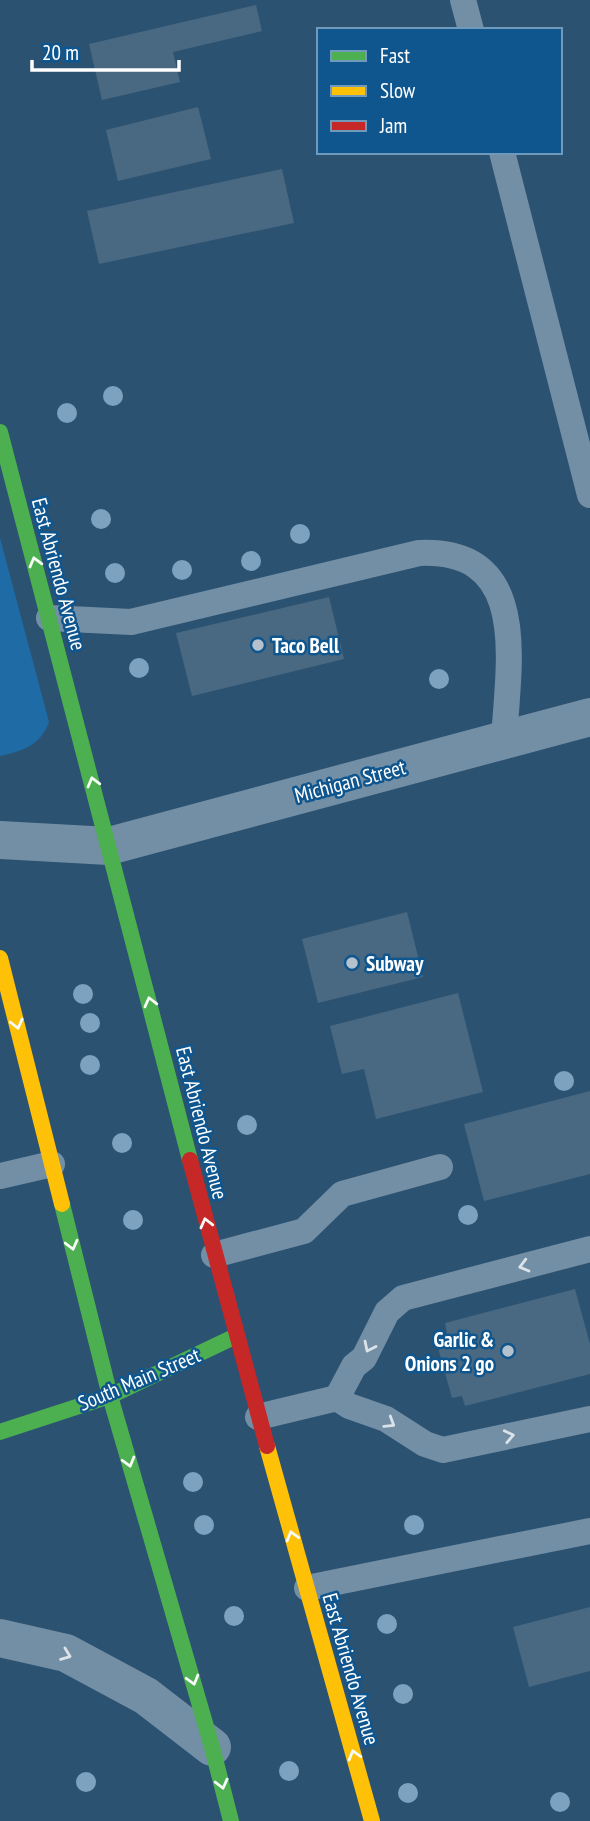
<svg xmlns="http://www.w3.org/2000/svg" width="590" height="1821" font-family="'PT Sans Narrow',sans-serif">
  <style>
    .green { fill: #1f6ba5 }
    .building { fill: #496982 }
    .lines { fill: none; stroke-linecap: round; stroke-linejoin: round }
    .lane { stroke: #738fa5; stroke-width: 26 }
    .street { stroke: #738fa5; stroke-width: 38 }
    .fast { stroke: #4caf50; stroke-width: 16 }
    .slow { stroke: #ffc107; stroke-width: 16 }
    .jam { stroke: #c62828; stroke-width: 16 }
    .tree { fill: #7da2bf }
    .oneway { stroke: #f6fbf6 }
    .oneway2 { stroke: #dce3e8 }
    .poi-dot { fill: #b5c2ce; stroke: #0f568f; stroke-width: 2.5 }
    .labels { text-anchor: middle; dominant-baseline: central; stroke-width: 5; stroke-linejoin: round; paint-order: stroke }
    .street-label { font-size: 21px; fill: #fff; stroke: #0f568f }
    .poi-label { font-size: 21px; font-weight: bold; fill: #fff; stroke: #0f568f; text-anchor: start }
  </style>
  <rect width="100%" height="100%" fill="#2c5272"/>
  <!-- green -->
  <path class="green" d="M0,538L49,722C41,745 23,751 0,756Z"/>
  <!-- building -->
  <g class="building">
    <polygon points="256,5 262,31 173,52 180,82 102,100 89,44"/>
    <polygon points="198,107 211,159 118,181 106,130"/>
    <polygon points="282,169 294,223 99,264 87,211"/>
    <polygon points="329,597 344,659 192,696 176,633"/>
    <polygon points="407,912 423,977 318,1003 302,939"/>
    <polygon points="458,993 483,1092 376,1119 364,1069 342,1074 330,1026"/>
    <polygon points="590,1091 590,1174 484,1201 464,1124"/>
    <polygon points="575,1289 590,1344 590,1374 465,1406 462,1396 452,1398 435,1337 447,1334 445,1323"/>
    <polygon points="590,1607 590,1671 529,1687 513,1627"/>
  </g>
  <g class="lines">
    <!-- lane -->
    <g class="lane">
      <polyline points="463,0 471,30"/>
      <polyline points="502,152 590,495"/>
      <path d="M49,618L131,622L419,553C532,548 508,664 504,740"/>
      <polyline points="0,1176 52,1164"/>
      <polyline points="214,1255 304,1231 342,1194 440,1167"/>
      <polyline points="337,1398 354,1366 364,1358 387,1312 403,1298 590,1249"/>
      <polyline points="258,1417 337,1398 349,1406 386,1419 425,1444 443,1450 590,1419"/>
      <polyline points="307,1588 590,1531"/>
    </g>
    <!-- street -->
    <g class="street">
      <polyline points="0,840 109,846 590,717"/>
      <polyline points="0,1638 66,1653 146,1696 212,1747"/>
    </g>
    <!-- fast -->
    <g class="fast">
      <polyline points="0,432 190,1160"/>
      <polyline points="62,1204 110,1396 212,1747 231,1821"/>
      <polyline points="0,1432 110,1396 236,1336"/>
    </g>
    <!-- slow -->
    <g class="slow">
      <polyline points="0,958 62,1204"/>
      <polyline points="267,1446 372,1821"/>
    </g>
    <!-- jam -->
    <polyline class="jam" points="190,1160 267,1446"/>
  </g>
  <!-- trees -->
  <g class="tree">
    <circle cx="113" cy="396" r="10"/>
    <circle cx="67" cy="413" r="10"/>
    <circle cx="101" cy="519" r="10"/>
    <circle cx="300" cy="534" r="10"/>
    <circle cx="251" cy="561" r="10"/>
    <circle cx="182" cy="570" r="10"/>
    <circle cx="115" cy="573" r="10"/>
    <circle cx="139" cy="668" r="10"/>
    <circle cx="439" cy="679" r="10"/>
    <circle cx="83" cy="994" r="10"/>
    <circle cx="90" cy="1023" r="10"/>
    <circle cx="90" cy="1065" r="10"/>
    <circle cx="564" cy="1081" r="10"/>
    <circle cx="247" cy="1125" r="10"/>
    <circle cx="122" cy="1143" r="10"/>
    <circle cx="468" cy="1215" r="10"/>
    <circle cx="133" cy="1220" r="10"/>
    <circle cx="193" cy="1482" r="10"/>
    <circle cx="204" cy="1525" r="10"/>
    <circle cx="414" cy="1525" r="10"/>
    <circle cx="234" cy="1616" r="10"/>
    <circle cx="387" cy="1624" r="10"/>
    <circle cx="403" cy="1694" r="10"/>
    <circle cx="289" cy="1771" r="10"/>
    <circle cx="86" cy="1782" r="10"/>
    <circle cx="408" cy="1793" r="10"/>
    <circle cx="560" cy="1802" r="10"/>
  </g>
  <!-- one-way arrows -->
  <defs><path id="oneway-chevron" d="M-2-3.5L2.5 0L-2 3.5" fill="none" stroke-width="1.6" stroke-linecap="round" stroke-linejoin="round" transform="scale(1.75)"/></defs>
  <g class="oneway">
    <use href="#oneway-chevron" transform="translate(35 562) rotate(-105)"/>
    <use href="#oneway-chevron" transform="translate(93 782) rotate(-105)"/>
    <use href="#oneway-chevron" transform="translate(150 1002) rotate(-104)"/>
    <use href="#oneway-chevron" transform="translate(17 1024) rotate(76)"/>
    <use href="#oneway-chevron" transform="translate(206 1223) rotate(-104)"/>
    <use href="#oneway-chevron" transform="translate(72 1245) rotate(76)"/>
    <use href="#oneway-chevron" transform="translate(129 1462) rotate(74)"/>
    <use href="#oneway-chevron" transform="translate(292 1536) rotate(-106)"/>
    <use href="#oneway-chevron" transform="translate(193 1680) rotate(74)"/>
    <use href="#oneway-chevron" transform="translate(354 1755) rotate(-106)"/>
    <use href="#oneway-chevron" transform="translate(222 1784) rotate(76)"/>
  </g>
  <g class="oneway2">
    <use href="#oneway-chevron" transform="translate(524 1266) rotate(165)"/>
    <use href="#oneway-chevron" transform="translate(369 1347) rotate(116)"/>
    <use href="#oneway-chevron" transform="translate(390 1423) rotate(32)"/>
    <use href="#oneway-chevron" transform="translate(509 1436) rotate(-12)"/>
    <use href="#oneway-chevron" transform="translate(66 1655) rotate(21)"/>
  </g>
  <!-- markers -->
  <g class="poi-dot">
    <circle cx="258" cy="645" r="7"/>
    <circle cx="352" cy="963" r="7"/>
    <circle cx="508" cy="1351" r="7"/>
  </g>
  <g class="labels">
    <!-- street labels -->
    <g class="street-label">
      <text transform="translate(59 574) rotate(75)">East Abriendo Avenue</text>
      <text transform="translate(350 781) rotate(-15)">Michigan Street</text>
      <text transform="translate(202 1123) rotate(76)">East Abriendo Avenue</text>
      <text transform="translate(139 1379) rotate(-23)">South Main Street</text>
      <text transform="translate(351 1669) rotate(74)">East Abriendo Avenue</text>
    </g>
    <!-- poi labels -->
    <g class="poi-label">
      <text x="272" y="645">Taco Bell</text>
      <text x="366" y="963">Subway</text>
      <text x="494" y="1339" text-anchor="end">Garlic &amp;<tspan x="494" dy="24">Onions 2 go</tspan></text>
    </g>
  </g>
  <!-- legend -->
  <rect x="317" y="28" width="245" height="126" fill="#0f568f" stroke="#6f9abc" stroke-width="2"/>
  <rect x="331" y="51" width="35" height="10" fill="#4caf50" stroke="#6f9abc" stroke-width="2"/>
  <text x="380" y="63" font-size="21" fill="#ffffff">Fast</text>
  <rect x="331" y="86" width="35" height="10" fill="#ffc107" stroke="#6f9abc" stroke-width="2"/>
  <text x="380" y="98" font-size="21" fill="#ffffff">Slow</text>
  <rect x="331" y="121" width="35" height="10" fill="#c62828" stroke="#6f9abc" stroke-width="2"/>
  <text x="380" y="133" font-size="21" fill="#ffffff">Jam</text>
  <!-- scale -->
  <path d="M32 60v10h147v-10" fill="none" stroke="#ffffff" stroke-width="3.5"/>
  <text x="42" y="60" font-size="21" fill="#ffffff" stroke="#0f568f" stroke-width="5" paint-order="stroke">20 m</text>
</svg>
